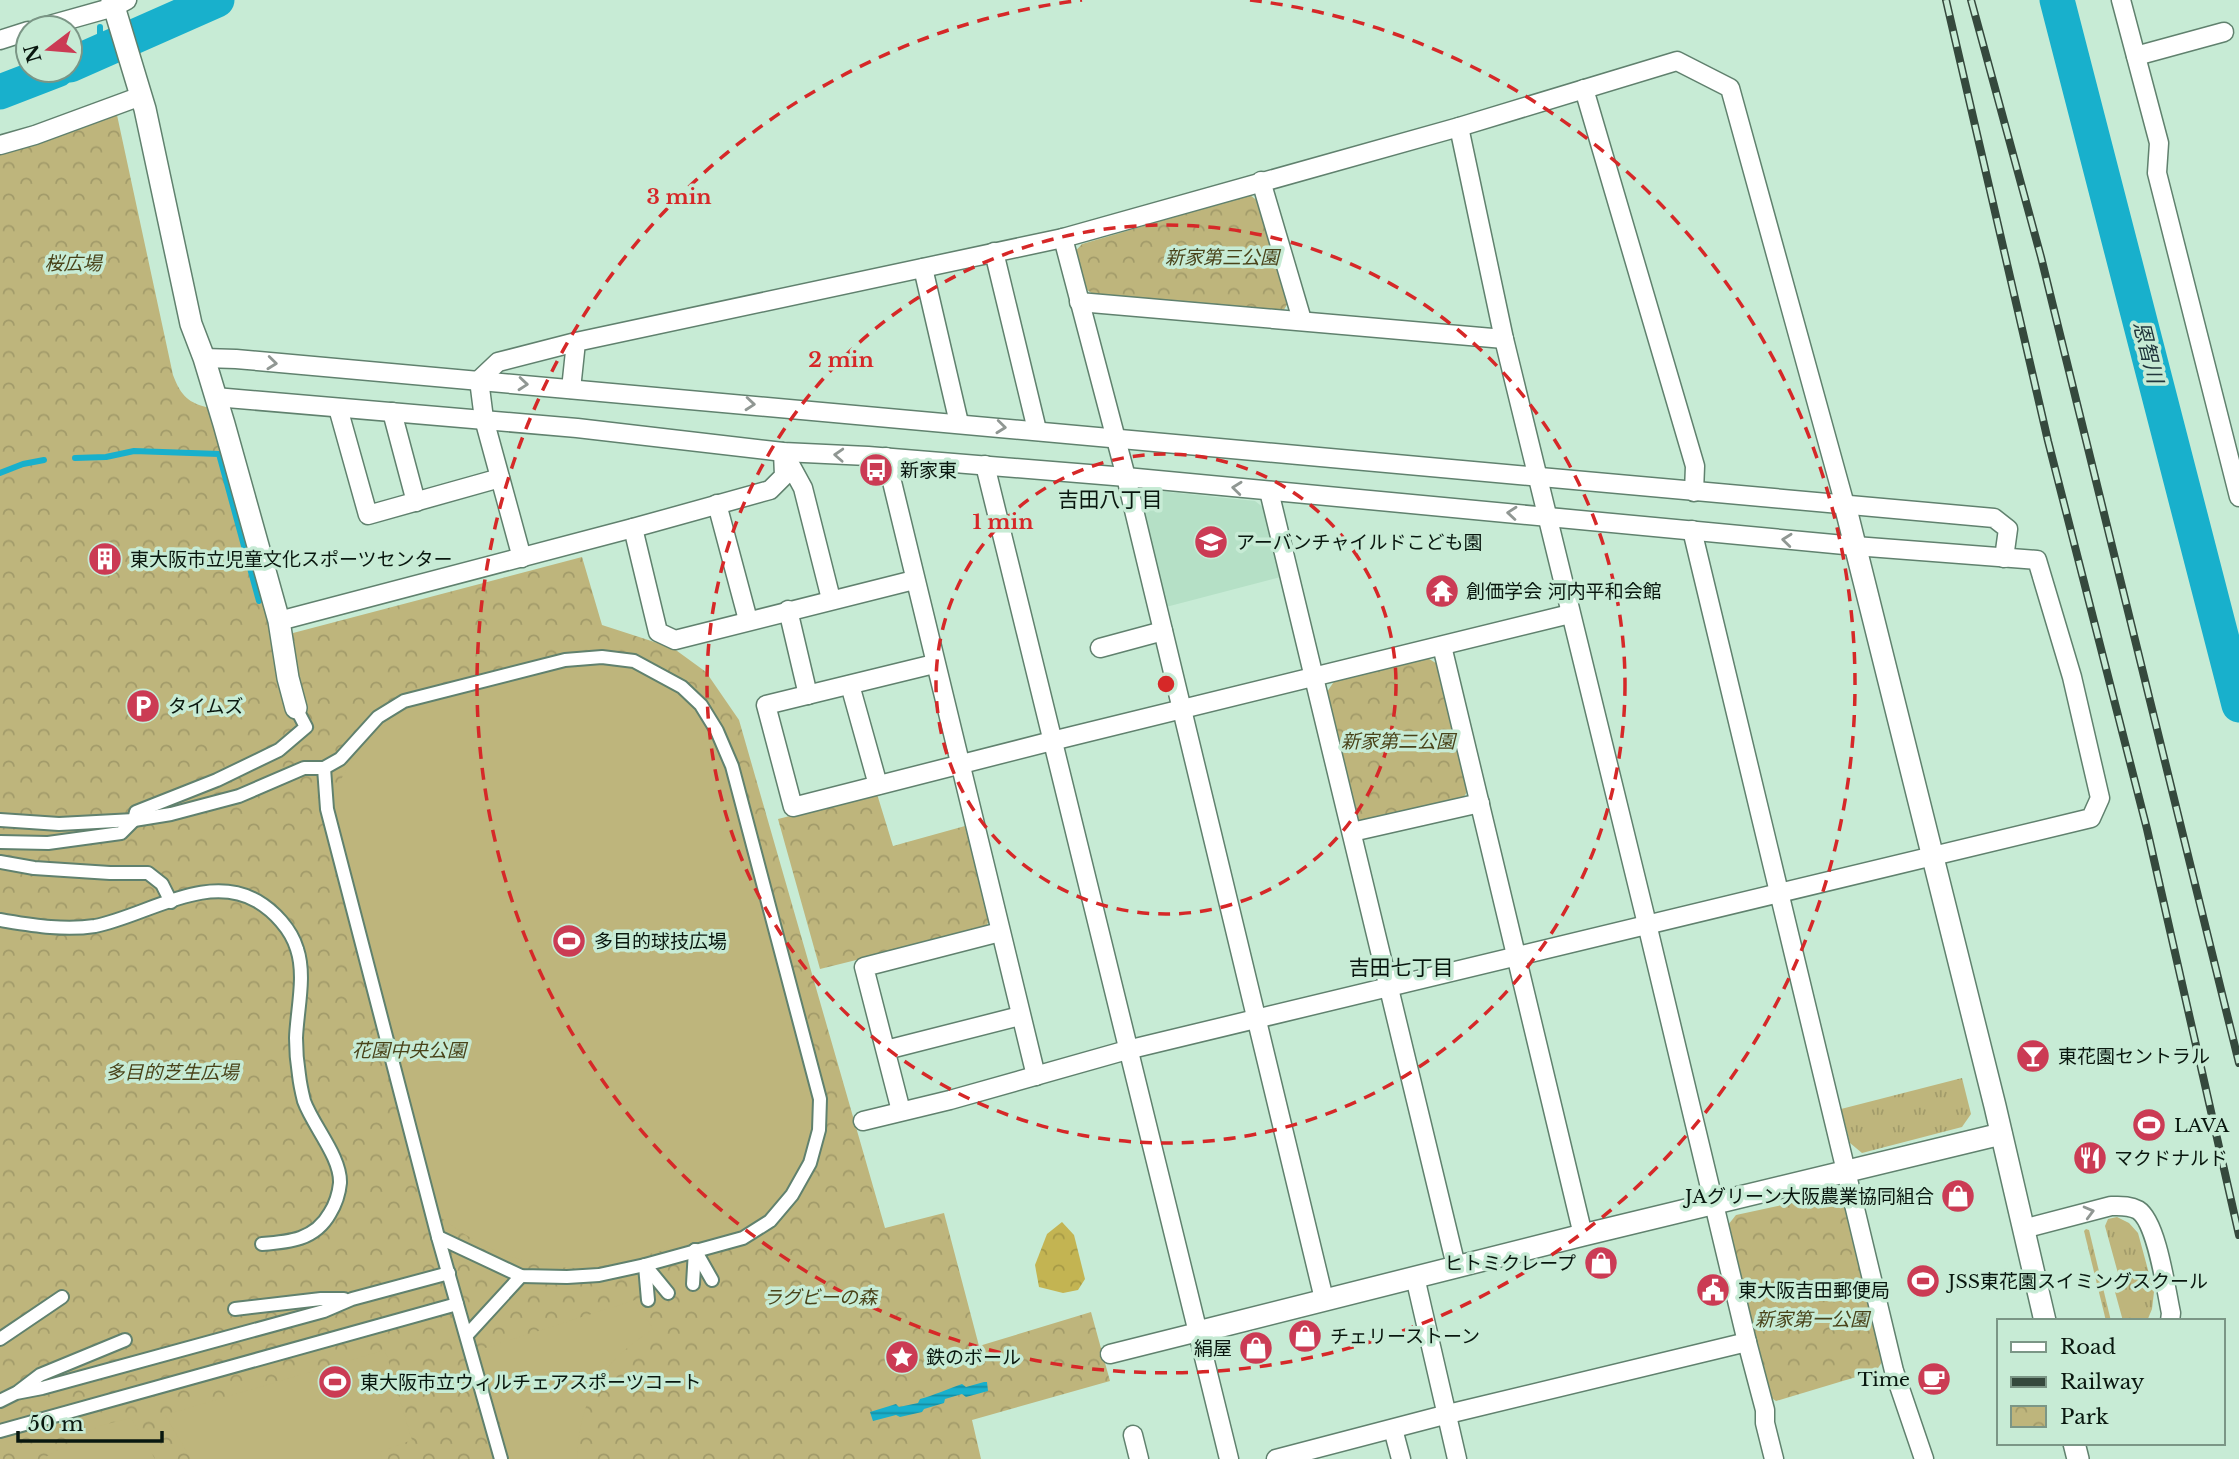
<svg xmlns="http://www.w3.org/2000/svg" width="2239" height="1459" font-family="'Libre Baskerville','Noto Sans JP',serif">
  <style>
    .built { fill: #b5e0c6 }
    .grass { fill: url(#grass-tufts) }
    .forest { fill: url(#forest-crowns) }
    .park { fill: url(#park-crowns) }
    .garden { fill: #beb57c }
    .water { fill: url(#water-rules) }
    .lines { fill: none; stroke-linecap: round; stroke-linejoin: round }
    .stream { stroke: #18b0cc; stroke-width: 6 }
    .river { stroke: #18b0cc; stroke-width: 35 }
    .pedestrian-casing { stroke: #60816e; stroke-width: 16 }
    .minor-casing { stroke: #60816e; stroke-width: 21 }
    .tertiary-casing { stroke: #60816e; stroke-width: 24 }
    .pedestrian { stroke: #fff; stroke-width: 12 }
    .minor { stroke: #fff; stroke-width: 18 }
    .tertiary { stroke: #fff; stroke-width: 21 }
    .rail-casing { stroke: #35493d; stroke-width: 8 }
    .rail { stroke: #c7ebd5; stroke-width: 5; stroke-dasharray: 16; stroke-linecap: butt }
    .oneway { stroke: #909793 }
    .ring { fill: none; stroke: #d62828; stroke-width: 3.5; stroke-dasharray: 12 9 }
    .labels { text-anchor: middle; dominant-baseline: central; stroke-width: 7; stroke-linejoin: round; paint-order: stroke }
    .park-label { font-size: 19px; font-style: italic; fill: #49431a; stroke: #c7ebd5 }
    .poi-label { font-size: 19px; fill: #09170f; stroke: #c7ebd5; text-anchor: start }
    .water-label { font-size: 21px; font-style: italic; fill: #20363c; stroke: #c7ebd5 }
    .neighbourhood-label { font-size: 21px; fill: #09170f; stroke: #c7ebd5 }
    .centre { fill: #d62828; stroke: #c7ebd5; stroke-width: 3.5 }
    .ring-label { font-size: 21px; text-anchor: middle; font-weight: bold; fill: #d62828; stroke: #c7ebd5; stroke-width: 7; stroke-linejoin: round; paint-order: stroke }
  </style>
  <defs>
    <pattern id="grass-tufts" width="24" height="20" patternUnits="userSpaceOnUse" patternTransform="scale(1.75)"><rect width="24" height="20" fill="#beb57c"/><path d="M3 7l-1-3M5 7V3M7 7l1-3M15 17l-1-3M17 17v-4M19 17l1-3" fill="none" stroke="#a29b6a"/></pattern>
    <pattern id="forest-crowns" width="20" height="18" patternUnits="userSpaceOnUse" patternTransform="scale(1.75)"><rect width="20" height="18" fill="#c3b452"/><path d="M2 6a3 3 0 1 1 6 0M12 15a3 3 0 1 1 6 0" fill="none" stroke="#a69a46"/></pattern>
    <pattern id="park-crowns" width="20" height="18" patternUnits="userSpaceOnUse" patternTransform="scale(1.75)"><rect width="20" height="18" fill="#beb57c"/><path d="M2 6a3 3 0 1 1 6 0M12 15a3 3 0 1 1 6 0" fill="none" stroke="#a29b6a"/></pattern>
    <pattern id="water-rules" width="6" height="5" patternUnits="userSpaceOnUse" patternTransform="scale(1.75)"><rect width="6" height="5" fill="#18b0cc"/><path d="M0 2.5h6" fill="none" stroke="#148ea4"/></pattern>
  </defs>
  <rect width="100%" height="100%" fill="#c7ebd5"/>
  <!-- built -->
  <polygon class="built" points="1149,490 1255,501 1264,508 1281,577 1166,607 1139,498"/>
  <!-- grass -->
  <g class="grass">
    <polygon points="1962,1078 1971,1114 1962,1127 1862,1153 1850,1143 1841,1109"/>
    <polygon points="2117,1217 2129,1223 2138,1233 2154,1292 2152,1309 2147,1321 2123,1321 2115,1292 2119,1277 2105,1226 2108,1219"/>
    <polygon points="2086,1229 2089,1230 2111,1321 2106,1321 2084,1231"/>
  </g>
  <!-- forest -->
  <polygon class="forest" points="1062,1222 1074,1235 1085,1279 1078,1290 1063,1293 1039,1287 1035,1265 1047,1234"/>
  <!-- park -->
  <g class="park">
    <path d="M117,115L173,375C181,396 188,403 210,408L274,638L582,557L602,625L673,648L706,672L739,720L885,1228L944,1213L979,1346L1091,1312L1110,1381L972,1420L981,1459H0V152Z"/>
    <polygon points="1250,195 1263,205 1288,303 1282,313 1097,297 1076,282 1070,257 1082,244"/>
    <polygon points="1426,657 1439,665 1470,787 1462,800 1366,825 1358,820 1325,695 1335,680"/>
    <polygon points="877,794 893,846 965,826 990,919 985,928 820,969 778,819"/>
    <polygon points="1832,1194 1843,1199 1884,1359 1876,1371 1776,1401 1767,1395 1728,1225 1736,1215"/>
  </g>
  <!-- garden -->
  <g class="garden">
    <path d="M602,662C674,674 700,702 726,769L807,1074C811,1091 813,1109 812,1127C810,1163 774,1219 739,1231C718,1239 694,1243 672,1248C647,1254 620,1264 595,1267C537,1273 482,1251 438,1215L331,809L337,787L350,763L380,728L408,708L566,664Z"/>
    <path d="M635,1300L653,1329C601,1363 580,1397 577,1459H514L507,1447L479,1350Z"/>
    <polygon points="385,1350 412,1440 380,1452 382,1459 191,1459 165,1415"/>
    <polygon points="131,1418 155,1459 42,1459 99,1426"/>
  </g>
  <!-- water -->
  <path class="water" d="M984,1382H987L988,1391L966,1397L962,1394L945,1399L944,1403L924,1409L922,1412L900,1417L896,1415L873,1421L870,1412L896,1404L899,1407L918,1403L920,1399C935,1395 947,1389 962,1384L966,1387Z"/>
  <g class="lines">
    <!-- stream -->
    <g class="stream">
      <polyline points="100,54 100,27"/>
      <polyline points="75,458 106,457 134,451 219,454 259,601"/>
      <polyline points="0,473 23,464 44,460"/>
    </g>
    <!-- river -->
    <g class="river">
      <polyline points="2057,0 2239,705"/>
      <polyline points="70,65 217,0"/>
      <polyline points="0,92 57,70"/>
    </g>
    <!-- pedestrian casing -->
    <g class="pedestrian-casing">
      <g id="pedestrian">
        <polyline points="324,768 327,809 438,1237 501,1459"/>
        <polyline points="0,820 59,824 134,820 171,814 239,796 304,768 324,768 340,759 378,717 404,701 565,660 602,657 634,661 682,687 701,705 717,731 732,766 820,1099 819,1130 810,1163 792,1195 770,1221 743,1238 645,1265 599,1275 567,1277 521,1276 438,1237"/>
        <polyline points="0,842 48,843 121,833 134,820 136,812 217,780 279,750 306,727 296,708"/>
        <polyline points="0,862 34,868 110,873 148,873 162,884 171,902"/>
        <path d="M0,920C31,925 63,931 95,926C146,916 206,872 257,901C274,911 291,929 297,949C306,976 297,1010 296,1038C296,1050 297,1063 299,1075C300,1084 302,1093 304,1101C313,1126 341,1157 340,1183C339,1193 335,1205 330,1213C315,1240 289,1242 262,1244"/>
        <polyline points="695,1250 712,1280"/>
        <polyline points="645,1265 668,1293"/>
        <polyline points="645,1266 648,1300"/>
        <polyline points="693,1284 695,1250"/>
        <polyline points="235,1309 321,1299 344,1299"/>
        <polyline points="467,1335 521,1276"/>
        <polyline points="0,1339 62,1297"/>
        <polyline points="19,1391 40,1375 125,1340"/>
        <polyline points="0,1401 16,1393 42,1388 324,1311 352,1299 449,1273"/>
        <polyline points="0,1431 457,1304"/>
      </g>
    </g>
    <!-- minor casing -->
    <g class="minor-casing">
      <g id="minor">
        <polyline points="2121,0 2159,143 2157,173 2239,497"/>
        <polyline points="39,28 114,7 127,0"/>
        <polyline points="0,40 28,31"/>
        <polyline points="2136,56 2224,32"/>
        <polyline points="1584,89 1695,466 1694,492"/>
        <polyline points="1459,127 1504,339 1647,924 1747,1342 1765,1410 1765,1423 1774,1459"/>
        <polyline points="0,145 35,135 141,96"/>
        <polyline points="1261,181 1302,320"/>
        <polyline points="1063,238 1126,477 1324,1299"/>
        <polyline points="994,252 1037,430"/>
        <polyline points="923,268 959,423"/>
        <polyline points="1079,302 1504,339"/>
        <polyline points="204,358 236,359 1994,518 2008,529 2004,558"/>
        <polyline points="571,389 576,342 1063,238 1459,127 1677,61 1730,88 1845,505"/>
        <polyline points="215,397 577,428 783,452 868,456 1126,477 1855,546 2037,560 2072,677 2100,798 2091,818 1127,1050 950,1100 863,1121"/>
        <polyline points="338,408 368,515 500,478"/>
        <polyline points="392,412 416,502"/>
        <polyline points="785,455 803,488 831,599"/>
        <polyline points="886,457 1036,1076"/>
        <polyline points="985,465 1229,1459"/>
        <polyline points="1269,491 1456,1266"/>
        <polyline points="717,504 748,620"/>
        <polyline points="633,528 658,632 675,640 914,580"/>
        <polyline points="1692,530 1894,1371 1924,1459"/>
        <polyline points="522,558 484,419 479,380 498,362 576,342"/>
        <polyline points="788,610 808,695"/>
        <polyline points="279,621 633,528 770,490 784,476 783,452"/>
        <polyline points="1442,646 1583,1235"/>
        <polyline points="1100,648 1163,631"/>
        <polyline points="934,664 766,705 793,807 1052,741 1570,614"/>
        <polyline points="850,685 878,785"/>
        <polyline points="1352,832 1480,803"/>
        <polyline points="886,1050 1020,1016"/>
        <polyline points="901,1111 864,967 1000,932"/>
        <path d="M2023,1229L2111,1206C2120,1206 2129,1205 2138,1210C2157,1222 2166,1290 2171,1313L2170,1321"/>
        <polyline points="1415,1277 1457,1459"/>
        <polyline points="1110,1354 1198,1332"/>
        <polyline points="1393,1429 1401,1459"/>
        <polyline points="1133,1435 1139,1459"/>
        <polyline points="1276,1459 1448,1414 1747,1342"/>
      </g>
    </g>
    <!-- tertiary casing -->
    <g class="tertiary-casing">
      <g id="tertiary">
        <polyline points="112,0 145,109 191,324 204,358 224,424 279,621 288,678 296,708"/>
        <polyline points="1845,505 1995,1106 2045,1321"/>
        <polyline points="1198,1332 1583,1235 2001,1134"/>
        <polyline points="2074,1443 2078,1459"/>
      </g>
    </g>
    <!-- pedestrian -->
    <use href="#pedestrian" class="pedestrian"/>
    <!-- minor -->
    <use href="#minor" class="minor"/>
    <!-- tertiary -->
    <use href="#tertiary" class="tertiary"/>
    <!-- rail casing -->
    <g class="rail-casing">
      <g id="rail">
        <polyline points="1946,0 2048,441 2147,829 2239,1235"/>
        <polyline points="1971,0 2041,257 2239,1063"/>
      </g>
    </g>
    <!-- rail -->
    <use href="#rail" class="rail"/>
  </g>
  <!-- one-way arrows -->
  <defs><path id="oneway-chevron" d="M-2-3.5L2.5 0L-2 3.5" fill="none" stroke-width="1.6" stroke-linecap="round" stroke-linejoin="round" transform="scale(1.75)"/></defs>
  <g class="oneway">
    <use href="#oneway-chevron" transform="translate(272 363) rotate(6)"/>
    <use href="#oneway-chevron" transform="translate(523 384) rotate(5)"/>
    <use href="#oneway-chevron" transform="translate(750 404) rotate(5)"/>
    <use href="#oneway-chevron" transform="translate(1001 427) rotate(6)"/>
    <use href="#oneway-chevron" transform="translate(839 455) rotate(-177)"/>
    <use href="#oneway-chevron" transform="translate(1237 488) rotate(-174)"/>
    <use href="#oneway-chevron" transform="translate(1512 513) rotate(-175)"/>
    <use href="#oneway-chevron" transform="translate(1787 540) rotate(-174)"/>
    <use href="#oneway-chevron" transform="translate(2089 1212) rotate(-15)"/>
  </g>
  <!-- distance rings -->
  <g class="ring">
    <circle cx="1166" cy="684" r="230"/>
    <circle cx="1166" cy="684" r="459"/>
    <path d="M1250 0A689 689 0 1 1 1082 0"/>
  </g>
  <!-- icons -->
  <defs>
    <g id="bus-disc" transform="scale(1.75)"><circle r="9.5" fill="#cb3b54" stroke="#c7ebd5"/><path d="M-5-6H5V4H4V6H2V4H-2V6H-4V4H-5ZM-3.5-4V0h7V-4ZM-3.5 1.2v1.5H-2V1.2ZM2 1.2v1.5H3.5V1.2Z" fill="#fff"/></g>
    <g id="school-disc" transform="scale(1.75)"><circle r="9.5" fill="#cb3b54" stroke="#c7ebd5"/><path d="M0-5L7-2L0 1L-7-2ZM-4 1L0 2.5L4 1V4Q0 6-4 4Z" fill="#fff"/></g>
    <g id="building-disc" transform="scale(1.75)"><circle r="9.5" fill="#cb3b54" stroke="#c7ebd5"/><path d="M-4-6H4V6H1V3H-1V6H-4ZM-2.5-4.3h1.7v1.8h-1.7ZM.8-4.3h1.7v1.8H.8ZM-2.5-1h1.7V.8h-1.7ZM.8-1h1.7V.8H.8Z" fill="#fff"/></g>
    <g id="temple-disc" transform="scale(1.75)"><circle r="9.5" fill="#cb3b54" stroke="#c7ebd5"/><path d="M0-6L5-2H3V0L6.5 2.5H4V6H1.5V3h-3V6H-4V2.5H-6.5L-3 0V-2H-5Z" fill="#fff"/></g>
    <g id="parking-disc" transform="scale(1.75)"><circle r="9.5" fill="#cb3b54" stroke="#c7ebd5"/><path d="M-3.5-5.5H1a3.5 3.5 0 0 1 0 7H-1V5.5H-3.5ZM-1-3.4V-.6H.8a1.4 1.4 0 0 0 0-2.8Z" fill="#fff"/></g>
    <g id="stadium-disc" transform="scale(1.75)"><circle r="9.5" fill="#cb3b54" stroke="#c7ebd5"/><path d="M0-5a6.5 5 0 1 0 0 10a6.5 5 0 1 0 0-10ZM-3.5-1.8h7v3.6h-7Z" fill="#fff"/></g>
    <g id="bar-disc" transform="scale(1.75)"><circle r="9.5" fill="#cb3b54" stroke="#c7ebd5"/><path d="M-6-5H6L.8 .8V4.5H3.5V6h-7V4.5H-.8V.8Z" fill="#fff"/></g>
    <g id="restaurant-disc" transform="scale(1.75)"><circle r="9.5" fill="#cb3b54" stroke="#c7ebd5"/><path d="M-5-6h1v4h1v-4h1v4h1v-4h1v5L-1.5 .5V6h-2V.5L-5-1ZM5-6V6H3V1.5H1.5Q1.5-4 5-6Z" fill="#fff"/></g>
    <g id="shop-disc" transform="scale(1.75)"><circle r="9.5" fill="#cb3b54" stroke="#c7ebd5"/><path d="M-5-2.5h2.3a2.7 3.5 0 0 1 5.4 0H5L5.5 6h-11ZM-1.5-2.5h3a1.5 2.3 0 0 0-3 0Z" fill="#fff"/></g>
    <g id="civic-disc" transform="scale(1.75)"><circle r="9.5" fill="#cb3b54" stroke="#c7ebd5"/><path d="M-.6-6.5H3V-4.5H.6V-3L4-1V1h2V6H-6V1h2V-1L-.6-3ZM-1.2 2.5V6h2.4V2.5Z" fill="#fff"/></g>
    <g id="sight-disc" transform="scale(1.75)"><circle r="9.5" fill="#cb3b54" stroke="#c7ebd5"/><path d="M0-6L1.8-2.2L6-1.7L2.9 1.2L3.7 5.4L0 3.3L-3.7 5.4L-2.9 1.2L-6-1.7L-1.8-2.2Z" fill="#fff"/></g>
    <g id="cafe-disc" transform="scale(1.75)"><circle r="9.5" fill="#cb3b54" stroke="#c7ebd5"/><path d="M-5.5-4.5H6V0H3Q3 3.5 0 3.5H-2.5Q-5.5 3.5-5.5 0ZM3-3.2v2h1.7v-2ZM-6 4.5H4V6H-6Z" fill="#fff"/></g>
  </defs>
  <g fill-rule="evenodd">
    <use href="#bus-disc" x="876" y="470"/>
    <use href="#school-disc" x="1211" y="542"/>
    <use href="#building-disc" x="105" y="559"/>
    <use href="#temple-disc" x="1442" y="591"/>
    <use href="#parking-disc" x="143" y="706"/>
    <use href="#stadium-disc" x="569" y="941"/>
    <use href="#bar-disc" x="2033" y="1056"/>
    <use href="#stadium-disc" x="2149" y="1125"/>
    <use href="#restaurant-disc" x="2090" y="1158"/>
    <use href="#shop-disc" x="1958" y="1196"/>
    <use href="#shop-disc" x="1601" y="1263"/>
    <use href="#stadium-disc" x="1923" y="1281"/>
    <use href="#civic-disc" x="1713" y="1290"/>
    <use href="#shop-disc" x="1305" y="1336"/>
    <use href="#shop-disc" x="1256" y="1348"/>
    <use href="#sight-disc" x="902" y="1357"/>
    <use href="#cafe-disc" x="1934" y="1379"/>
    <use href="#stadium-disc" x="335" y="1382"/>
  </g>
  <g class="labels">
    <!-- park labels -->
    <g class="park-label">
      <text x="1222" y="257">新家第三公園</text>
      <text x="73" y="263">桜広場</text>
      <text x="1398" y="741">新家第二公園</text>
      <text x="409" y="1050">花園中央公園</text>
      <text x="172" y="1072">多目的芝生広場</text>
      <text x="820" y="1297">ラグビーの森</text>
      <text x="1812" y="1319">新家第一公園</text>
    </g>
    <!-- poi labels -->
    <g class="poi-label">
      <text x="900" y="470">新家東</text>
      <text x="1236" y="542">アーバンチャイルドこども園</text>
      <text x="130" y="559">東大阪市立児童文化スポーツセンター</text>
      <text x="1466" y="591">創価学会 河内平和会館</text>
      <text x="168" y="706">タイムズ</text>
      <text x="594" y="941">多目的球技広場</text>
      <text x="2058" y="1056">東花園セントラル</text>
      <text x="2174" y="1125">LAVA</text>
      <text x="2114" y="1158">マクドナルド</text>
      <text x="1934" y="1196" text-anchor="end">JAグリーン大阪農業協同組合</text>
      <text x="1576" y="1263" text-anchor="end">ヒトミクレープ</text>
      <text x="1948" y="1281">JSS東花園スイミングスクール</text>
      <text x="1738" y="1290">東大阪吉田郵便局</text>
      <text x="1330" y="1336">チェリーストーン</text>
      <text x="1232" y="1348" text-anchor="end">絹屋</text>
      <text x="926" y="1357">鉄のボール</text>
      <text x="1910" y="1379" text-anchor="end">Time</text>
      <text x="360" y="1382">東大阪市立ウィルチェアスポーツコート</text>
    </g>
    <!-- water labels -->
    <g class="water-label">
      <text transform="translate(2148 352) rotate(76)">恩智川</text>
    </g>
    <!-- neighbourhood labels -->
    <g class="neighbourhood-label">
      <text x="1110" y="500">吉田八丁目</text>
      <text x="1401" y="968">吉田七丁目</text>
    </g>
  </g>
  <circle cx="1166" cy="684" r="10" class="centre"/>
  <g class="ring-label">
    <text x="679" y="204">3 min</text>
    <text x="841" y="367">2 min</text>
    <text x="1003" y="529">1 min</text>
  </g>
  <!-- legend -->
  <rect x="1997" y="1319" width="228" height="126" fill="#c7ebd5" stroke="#7b9686" stroke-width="2"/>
  <rect x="2011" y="1342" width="35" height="10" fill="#ffffff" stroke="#7b9686" stroke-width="2"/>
  <text x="2060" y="1354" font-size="21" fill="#09170f">Road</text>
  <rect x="2011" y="1377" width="35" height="10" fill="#35493d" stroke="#7b9686" stroke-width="2"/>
  <text x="2060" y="1389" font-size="21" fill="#09170f">Railway</text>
  <rect x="2011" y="1406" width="35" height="21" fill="url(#park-crowns)" stroke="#7b9686" stroke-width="2"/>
  <text x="2060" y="1424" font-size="21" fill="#09170f">Park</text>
  <!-- north arrow -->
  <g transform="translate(49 49) rotate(254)"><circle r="33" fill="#c7ebd5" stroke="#7b9686" stroke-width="2"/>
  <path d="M0-5L12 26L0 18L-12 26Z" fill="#cb3b54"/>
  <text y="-10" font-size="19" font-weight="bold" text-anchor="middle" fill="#09170f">N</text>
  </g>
  <!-- scale -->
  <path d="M18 1431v10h144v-10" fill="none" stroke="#09170f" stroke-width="3.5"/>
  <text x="28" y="1431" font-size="21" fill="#09170f" stroke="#c7ebd5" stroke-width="5" paint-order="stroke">50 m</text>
</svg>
